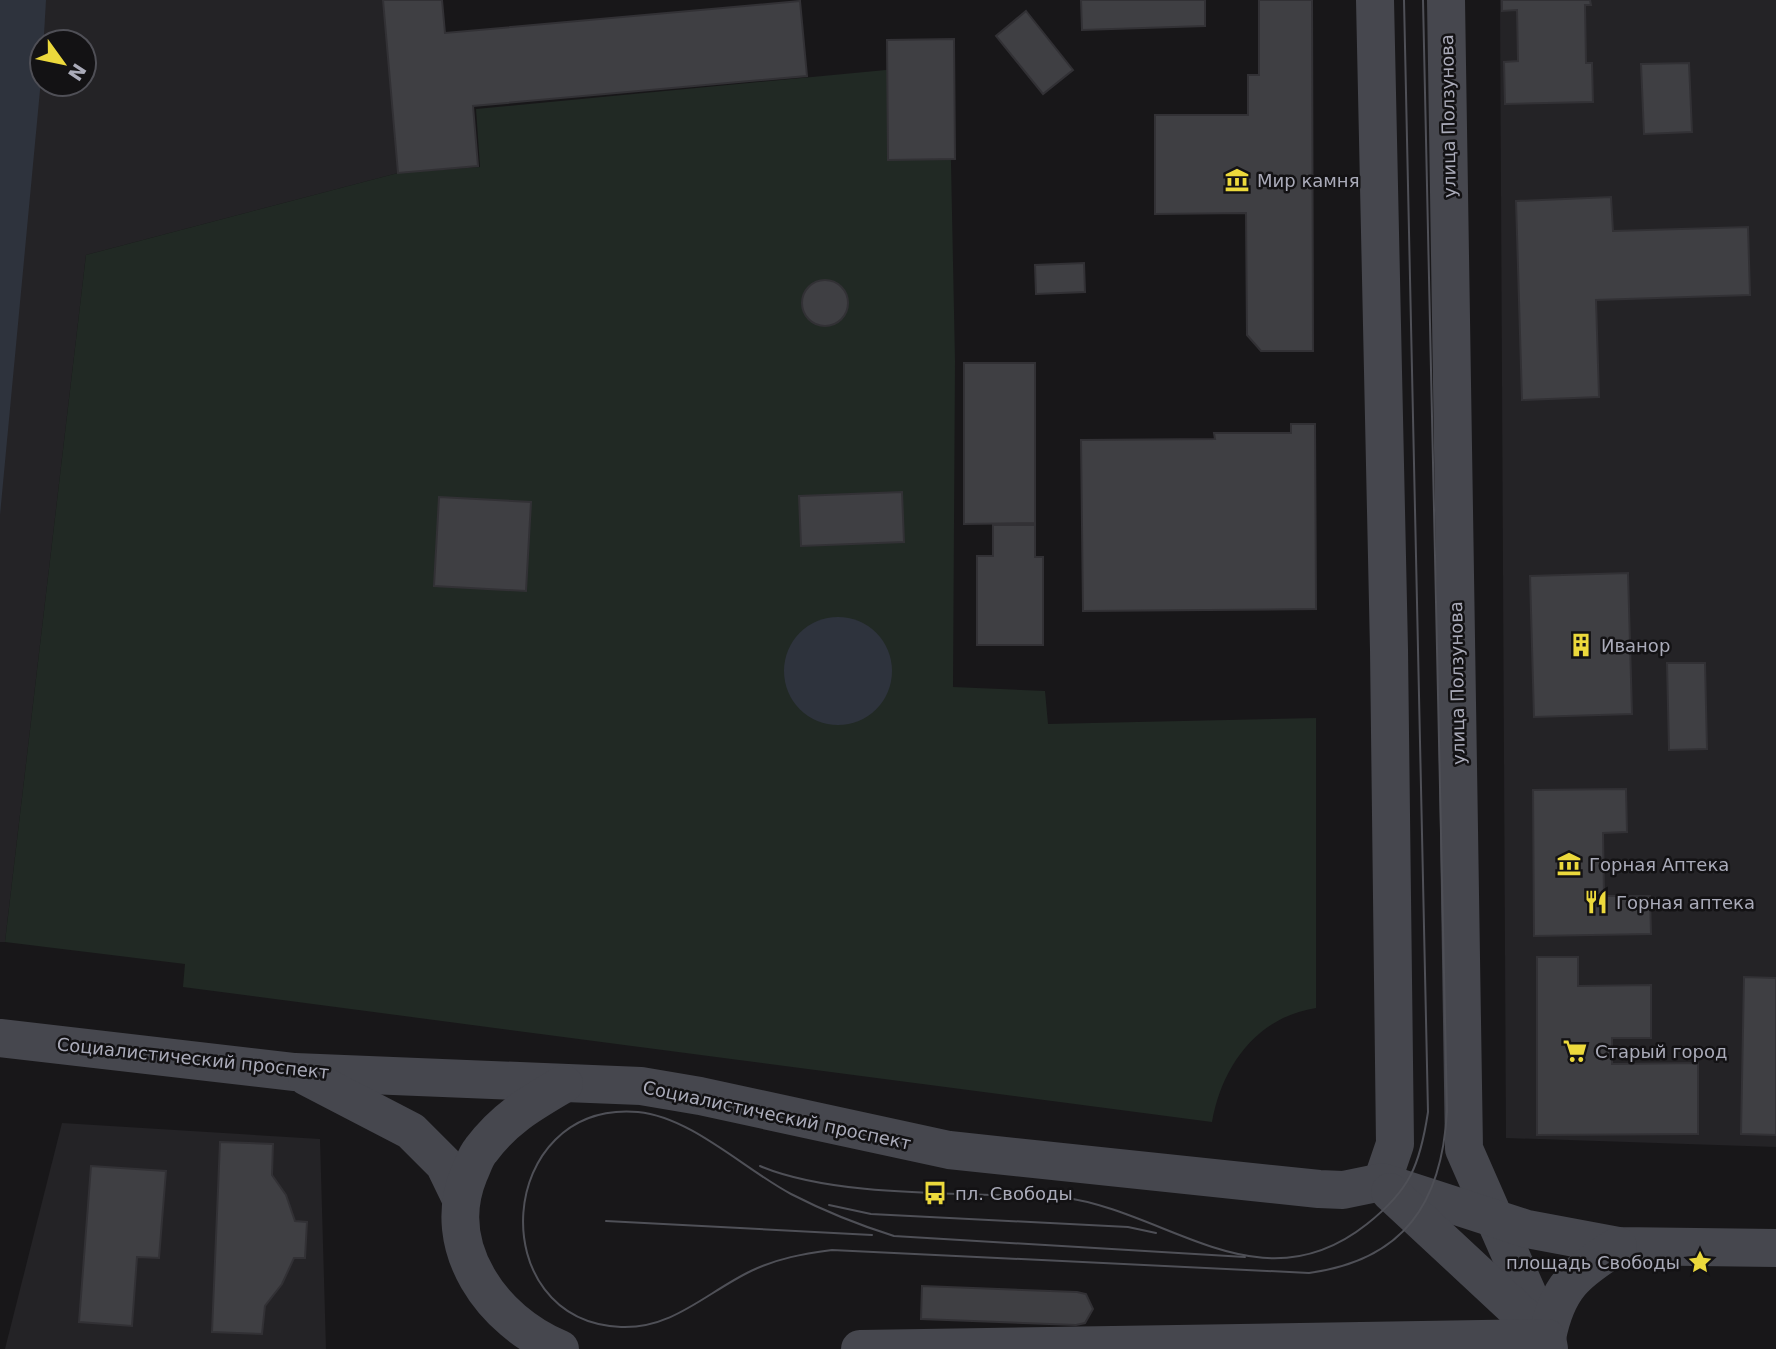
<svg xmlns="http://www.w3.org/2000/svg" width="1776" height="1349" font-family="'DejaVu Sans',sans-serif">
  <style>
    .built { fill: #242326; fill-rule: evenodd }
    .green { fill: #212924 }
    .water { fill: #2e333d }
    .building { fill: #3f3f43; stroke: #323135; stroke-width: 2 }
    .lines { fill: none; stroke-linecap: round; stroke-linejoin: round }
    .secondary { stroke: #46474e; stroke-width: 38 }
    .tram { stroke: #4f5057; stroke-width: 2 }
    .labels { text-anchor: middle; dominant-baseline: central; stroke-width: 5; stroke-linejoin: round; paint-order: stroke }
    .street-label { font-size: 18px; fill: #aaabb9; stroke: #131214 }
    .poi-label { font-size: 18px; fill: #aaabb9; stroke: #131214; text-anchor: start }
  </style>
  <rect width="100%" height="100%" fill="#181719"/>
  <!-- built -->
  <g class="built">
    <path d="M0,0H383L398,173L86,255L5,942H0ZM42,42H84V84H42Z"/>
    <polygon points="1500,0 1776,0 1776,1147 1506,1138"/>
    <polygon points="62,1123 320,1139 326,1349 5,1349"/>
  </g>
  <!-- green -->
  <path class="green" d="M949,64L955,361L953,687L1045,691L1048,724L1316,718V1008C1257,1017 1222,1066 1212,1122L183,987L185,964L5,942L86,255L398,173L480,167L476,109Z"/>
  <!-- water -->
  <g class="water">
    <polygon points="0,0 46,0 42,69 0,515"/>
    <circle cx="838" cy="671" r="54"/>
  </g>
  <!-- building -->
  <g class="building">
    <polygon points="383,0 442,0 445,33 800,1 807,76 473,106 478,166 398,173"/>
    <polygon points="1081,0 1205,0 1205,26 1082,30"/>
    <polygon points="1259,0 1312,0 1313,351 1261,351 1247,335 1246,213 1155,214 1155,115 1248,115 1248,75 1259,75"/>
    <polygon points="1502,0 1590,0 1591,5 1585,5 1586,63 1592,63 1593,102 1505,104 1504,62 1518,61 1517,10 1502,11"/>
    <polygon points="1026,11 1073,70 1043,94 996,36"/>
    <polygon points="954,39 955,159 888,160 887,40"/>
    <polygon points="1689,63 1692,132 1644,134 1641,64"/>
    <polygon points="1611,197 1613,231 1748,227 1750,295 1596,300 1599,397 1522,400 1516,201"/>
    <polygon points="1084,263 1085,292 1036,294 1035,265"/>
    <circle cx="825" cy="303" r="23"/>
    <polygon points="964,363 1035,363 1035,523 964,524"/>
    <polygon points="1291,424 1315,424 1316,609 1083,611 1081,440 1215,439 1214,433 1291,433"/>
    <polygon points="902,492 904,542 801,546 799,496"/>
    <polygon points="439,497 531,502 526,591 434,586"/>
    <polygon points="993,525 1035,525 1035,557 1043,557 1043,645 977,645 977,556 993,556"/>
    <polygon points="1628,573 1632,714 1534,717 1530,576"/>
    <polygon points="1667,663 1705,663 1707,749 1669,750"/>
    <polygon points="1626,789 1627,832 1603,833 1604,896 1650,896 1651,934 1534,936 1533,790"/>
    <polygon points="1537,957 1578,957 1578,986 1651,985 1651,1038 1612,1038 1612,1064 1698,1063 1698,1134 1537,1135"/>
    <polygon points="1744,977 1776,978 1776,1135 1741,1134"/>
    <polygon points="220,1142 273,1144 272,1175 286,1195 295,1221 307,1222 305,1258 294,1258 282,1284 265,1306 262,1334 212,1332"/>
    <polygon points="91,1166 166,1171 159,1258 137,1257 132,1326 79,1322"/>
    <polygon points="922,1286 1077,1292 1086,1294 1093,1309 1085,1323 1076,1325 921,1319"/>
  </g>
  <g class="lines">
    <!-- secondary -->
    <g class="secondary">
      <polyline points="1375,0 1389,650 1395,1144 1382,1182"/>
      <polyline points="1446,0 1464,1149 1547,1338 1549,1349"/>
      <polyline points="0,1038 295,1072 641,1086 700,1096 949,1150 1319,1189 1343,1190 1382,1182 1527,1229 1618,1246 1776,1248"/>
      <polyline points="307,1077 411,1131 444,1164 460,1197"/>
      <polyline points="1390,1192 1533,1325"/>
      <path d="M1547,1338C1557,1287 1576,1272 1618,1246"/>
      <path d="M560,1349C492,1321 439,1247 469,1174C473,1166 475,1157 481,1150C505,1118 530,1104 564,1084"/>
      <polyline points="860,1349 1547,1338"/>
    </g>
    <!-- tram -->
    <g class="tram">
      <path d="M760,1166C824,1193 927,1193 997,1195C1018,1195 1040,1194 1061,1197C1169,1211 1260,1309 1367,1224C1410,1190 1420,1165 1428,1112L1404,0"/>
      <polyline points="829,1205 871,1214 1128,1227 1156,1233"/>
      <polyline points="606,1221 872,1235"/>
      <path d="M1245,1257L894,1236C859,1225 824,1211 791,1194C744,1169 691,1117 638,1112C495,1100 481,1321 621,1327C673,1329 707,1292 751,1271C778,1258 803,1254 832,1250L1309,1273C1404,1260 1442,1203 1447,1111L1423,0"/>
    </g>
  </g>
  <!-- icons -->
  <defs>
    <g id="museum-bare" transform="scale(1.89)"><path d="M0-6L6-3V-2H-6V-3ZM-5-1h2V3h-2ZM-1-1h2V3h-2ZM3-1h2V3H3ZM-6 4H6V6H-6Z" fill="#ecd93c" stroke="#131214" stroke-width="2.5" paint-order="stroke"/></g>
    <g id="building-bare" transform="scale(1.89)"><path d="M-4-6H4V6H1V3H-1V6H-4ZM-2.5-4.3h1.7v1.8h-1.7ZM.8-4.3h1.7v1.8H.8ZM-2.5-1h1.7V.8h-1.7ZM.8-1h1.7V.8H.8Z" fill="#ecd93c" stroke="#131214" stroke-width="2.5" paint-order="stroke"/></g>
    <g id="restaurant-bare" transform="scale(1.89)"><path d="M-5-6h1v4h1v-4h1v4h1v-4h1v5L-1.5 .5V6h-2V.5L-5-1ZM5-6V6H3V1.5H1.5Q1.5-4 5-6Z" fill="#ecd93c" stroke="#131214" stroke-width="2.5" paint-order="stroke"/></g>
    <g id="supermarket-bare" transform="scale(1.89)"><path d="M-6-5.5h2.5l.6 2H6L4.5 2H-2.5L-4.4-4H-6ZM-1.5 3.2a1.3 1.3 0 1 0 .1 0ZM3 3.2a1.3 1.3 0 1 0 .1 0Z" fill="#ecd93c" stroke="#131214" stroke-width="2.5" paint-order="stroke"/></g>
    <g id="bus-bare" transform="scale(1.89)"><path d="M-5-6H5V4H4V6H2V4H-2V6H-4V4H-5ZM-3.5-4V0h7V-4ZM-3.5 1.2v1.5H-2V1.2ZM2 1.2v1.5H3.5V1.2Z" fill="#ecd93c" stroke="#131214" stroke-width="2.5" paint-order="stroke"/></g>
    <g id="sight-bare" transform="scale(1.89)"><path d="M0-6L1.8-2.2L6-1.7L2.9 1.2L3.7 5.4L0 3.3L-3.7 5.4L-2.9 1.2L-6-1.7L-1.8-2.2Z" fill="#ecd93c" stroke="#131214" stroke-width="2.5" paint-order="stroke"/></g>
  </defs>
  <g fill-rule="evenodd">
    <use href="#museum-bare" x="1237" y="180"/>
    <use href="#building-bare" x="1581" y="645"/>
    <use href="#museum-bare" x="1569" y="864"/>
    <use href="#restaurant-bare" x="1596" y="902"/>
    <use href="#supermarket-bare" x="1575" y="1051"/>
    <use href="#bus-bare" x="935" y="1193"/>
    <use href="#sight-bare" x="1700" y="1262"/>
  </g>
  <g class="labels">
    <!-- street labels -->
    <g class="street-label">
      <text transform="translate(1448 116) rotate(-91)">улица Ползунова</text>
      <text transform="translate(1457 683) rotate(-91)">улица Ползунова</text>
      <text transform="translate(193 1058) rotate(6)">Социалистический проспект</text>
      <text transform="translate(777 1115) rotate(12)">Социалистический проспект</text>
    </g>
    <!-- poi labels -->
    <g class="poi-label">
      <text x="1257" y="180">Мир камня</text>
      <text x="1601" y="645">Иванор</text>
      <text x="1589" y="864">Горная Аптека</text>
      <text x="1616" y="902">Горная аптека</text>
      <text x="1595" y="1051">Старый город</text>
      <text x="955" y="1193">пл. Свободы</text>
      <text x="1680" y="1262" text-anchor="end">площадь Свободы</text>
    </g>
  </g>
  <!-- north arrow -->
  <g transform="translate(63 63) rotate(123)"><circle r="33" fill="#131214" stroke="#4f4f56" stroke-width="2"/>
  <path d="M0-5L12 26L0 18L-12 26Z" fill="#ecd93c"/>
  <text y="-10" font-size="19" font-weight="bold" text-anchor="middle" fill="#aaabb9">N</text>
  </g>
</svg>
